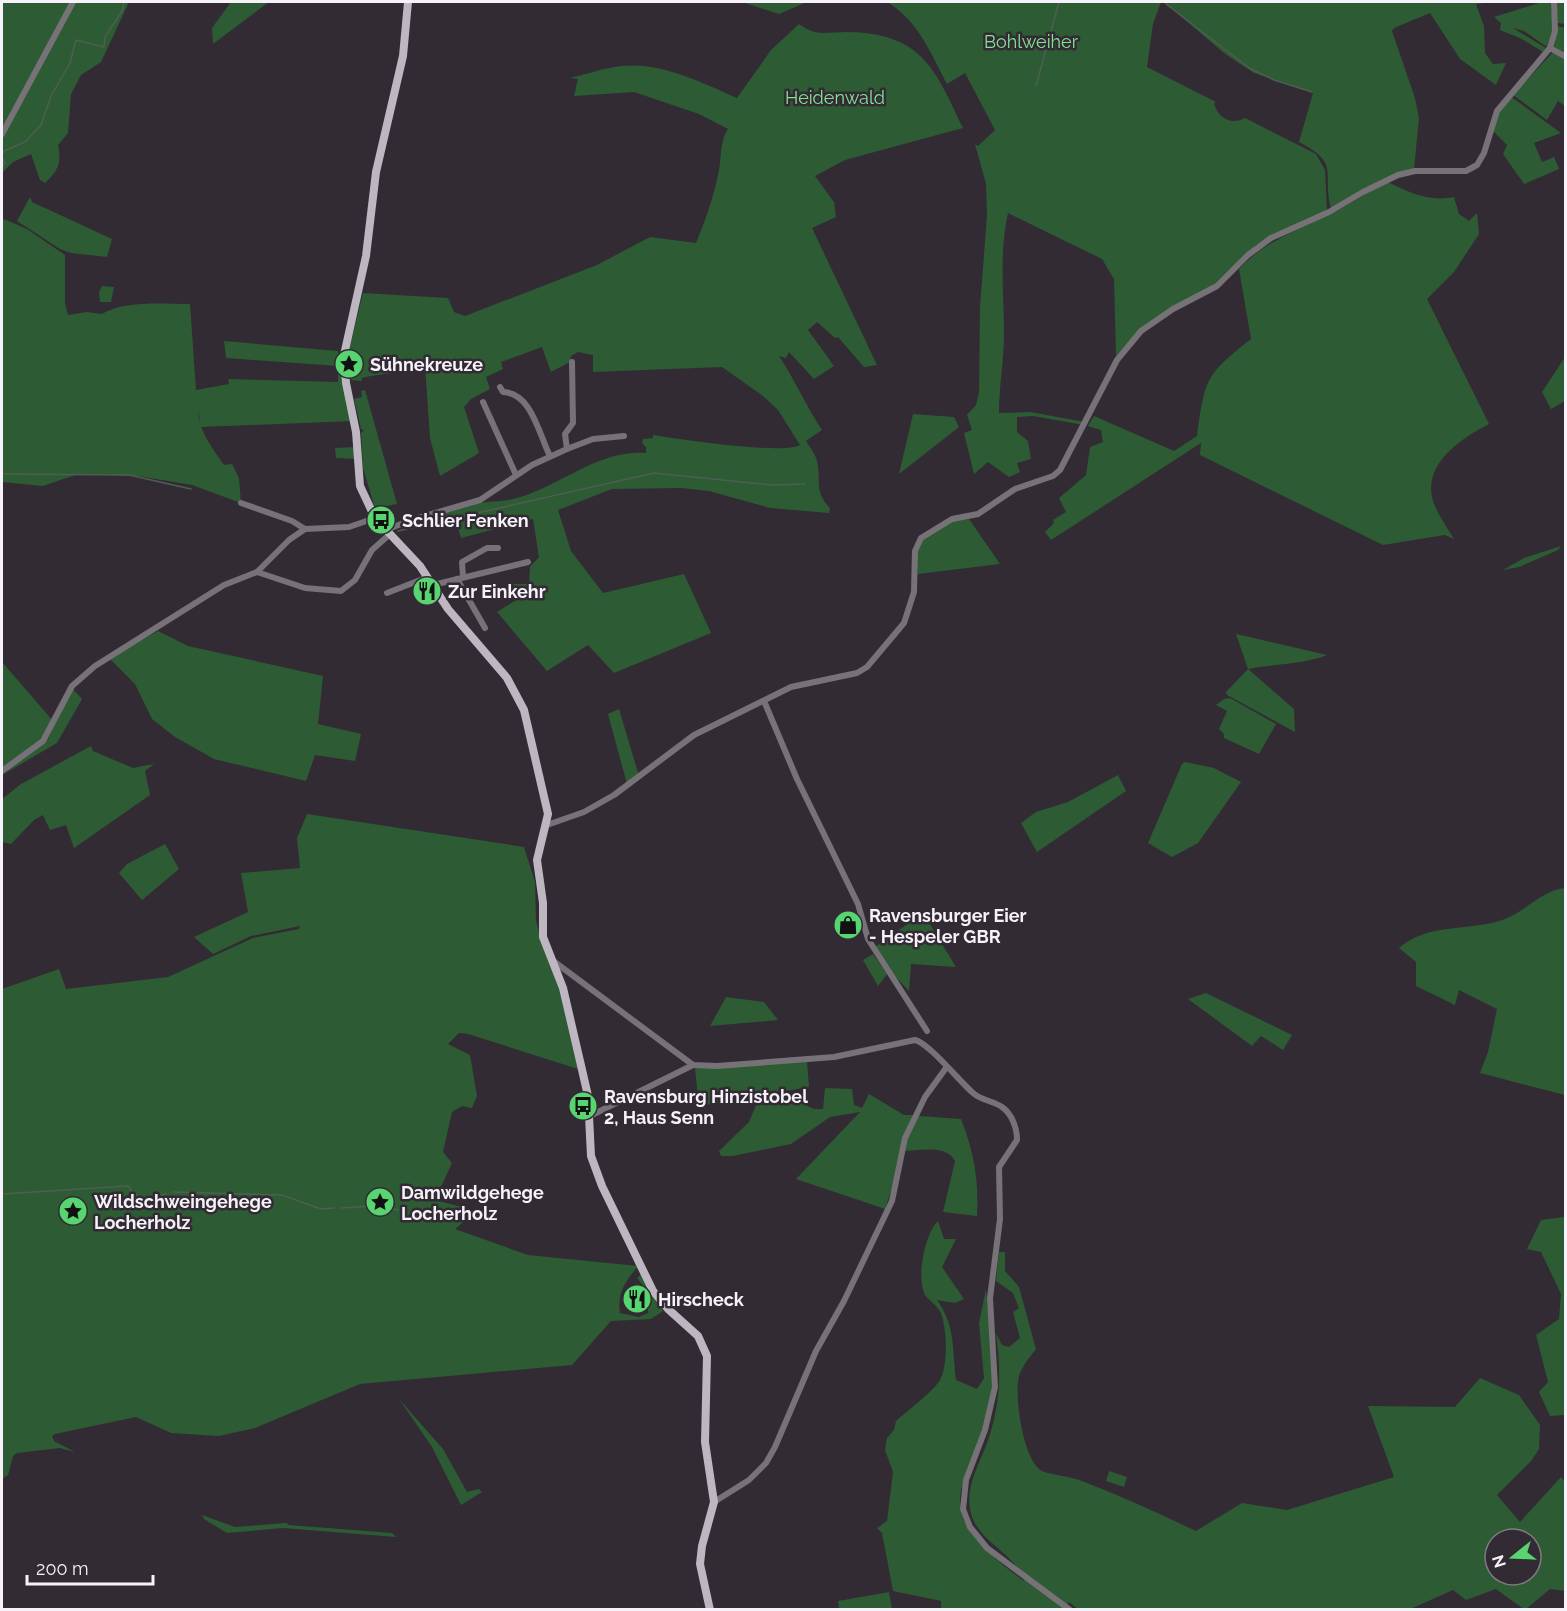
<svg xmlns="http://www.w3.org/2000/svg" width="1567" height="1611" font-family="Raleway,sans-serif">
  <style>
    .green { fill: #2d5b34; fill-rule: evenodd }
    .lines { fill: none; stroke-linecap: round; stroke-linejoin: round }
    .stream { stroke: #4f5e52; stroke-width: 1.5 }
    .minor { stroke: #767277; stroke-width: 6 }
    .major { stroke: #beb6c0; stroke-width: 8 }
    .labels { text-anchor: middle; dominant-baseline: central; stroke-width: 5; stroke-linejoin: round; paint-order: stroke }
    .park-label { font-size: 18px; fill: #83e391; stroke: #322b34 }
    .poi-label { font-size: 18px; font-weight: bold; fill: #f7f2f9; stroke: #322b34; text-anchor: start }
  </style>
  <rect width="100%" height="100%" fill="#322b34"/>
  <!-- green -->
  <g class="green">
    <path d="M2,2H129L101,62L81,75L71,94L68,133L58,145C62,163 58,171 45,183L40,180L31,154L13,162L2,173Z"/>
    <polygon points="231,2 269,2 213,44 212,28"/>
    <polygon points="742,2 807,2 779,14"/>
    <path d="M887,2H1161L1153,24L1147,67L1216,102L1214,103C1217,117 1231,126 1245,118L1316,154L1325,170L1327,209L1325,212L1257,244L1217,283L1139,330L1116,356L1114,279L1102,259L1008,213C999,254 1004,293 1004,334C1004,360 999,386 999,413L1030,412L1085,422L1084,425L1033,416L1017,417V432L1028,441L1031,459L1017,463L1020,472L1009,477L988,462L974,474L964,433L972,430L967,415L976,405L979,393L980,307L987,215L986,184L975,144L978,146L995,130L965,73L947,84C931,54 918,20 887,2Z"/>
    <path d="M1164,2H1493L1476,4L1484,26L1485,53L1493,64L1506,63L1496,85L1460,59L1430,13L1394,28L1392,31L1415,98L1419,118L1414,169L1331,209C1322,171 1341,164 1299,142L1313,93L1254,73L1224,53Z"/>
    <polygon points="1542,2 1551,2 1553,30 1547,47 1524,31 1513,28 1546,48 1543,52 1522,39 1500,30 1501,23 1494,17"/>
    <polygon points="1557,2 1565,2 1565,24 1557,23"/>
    <path d="M799,24C816,37 826,32 847,32C922,33 935,69 963,128L845,160L815,176L834,202L836,217L812,228L877,365L864,367L838,337L835,338L817,322L808,330L834,366L814,379L789,352L786,358L779,356C795,380 806,406 822,430L806,441C809,446 814,452 816,458C823,477 812,490 830,508L829,513L770,508L709,491L681,488L612,489L558,510L571,551L603,593L684,574L711,633L614,673L588,645L547,671L497,612L521,597L513,584H529L530,567L539,557L533,519L461,538L455,517L404,529C417,517 458,505 476,503C490,501 503,502 517,498C560,486 599,449 646,453V447L642,443L643,439L653,438V435C676,439 785,455 800,445L778,410L763,396L722,367L593,372V355L578,352L571,356L570,362L551,372L542,347L501,362L503,369L486,377L490,389L471,399L464,407L479,453L440,476L430,438L425,366C406,373 382,373 362,378V381L351,380L350,346L363,293L448,298L454,312L465,316L597,265L650,237L696,243C705,221 713,199 718,175C722,160 719,142 728,129L699,114L634,92L574,96L578,79L570,78C587,74 604,68 621,66C662,62 700,82 737,98L771,50Z"/>
    <polygon points="1558,26 1565,28 1565,55 1554,47"/>
    <polygon points="1553,52 1565,60 1565,106 1558,101 1547,120 1513,95"/>
    <polygon points="1510,96 1561,133 1534,143 1542,162 1554,157 1559,169 1524,184 1503,154 1507,145 1493,131 1495,118"/>
    <path d="M1388,182C1410,193 1429,202 1454,197L1459,214L1469,221L1477,213L1479,234L1454,272L1427,299L1489,424C1462,438 1425,462 1432,497C1435,511 1447,527 1454,539L1445,535L1383,545L1200,455L1201,443L1051,540L1045,532L1054,523L1053,520L1066,512L1059,498L1086,475L1090,447L1103,442L1101,430L1088,426L1094,416L1174,451L1197,436C1205,379 1205,375 1251,339L1239,269C1264,242 1294,232 1326,216C1347,206 1367,192 1388,182Z"/>
    <polygon points="30,197 32,202 112,239 107,257 71,253 60,249 17,221"/>
    <path d="M4,219L27,229L65,255V303L68,315L87,312L102,314C124,300 164,304 190,304L196,390L229,384L228,379L338,382V366L226,358L224,341L338,351L353,421L201,427L198,410C199,432 212,447 224,465L232,464L239,478L241,503L192,485L138,476L78,474L43,486L2,482V221Z"/>
    <polygon points="102,286 114,287 111,302 100,302 99,292"/>
    <polygon points="1565,357 1565,401 1551,409 1542,392"/>
    <polygon points="365,390 397,504 375,508 363,468 361,433 364,430 361,429 354,399 362,397 361,391"/>
    <polygon points="913,414 954,417 959,427 899,474"/>
    <polygon points="355,447 355,459 336,458 335,448"/>
    <polygon points="969,519 1000,564 918,574 916,555 922,539 954,521"/>
    <polygon points="1561,546 1558,550 1519,567 1503,570 1524,558"/>
    <polygon points="158,631 188,646 323,676 318,724 361,734 355,761 315,755 306,781 214,759 175,737 152,719 135,684 109,658"/>
    <path d="M1236,634L1327,655C1307,664 1272,664 1248,669L1294,709L1295,732L1227,695L1226,692L1248,669Z"/>
    <polygon points="2,662 53,721 44,736 2,770"/>
    <polygon points="72,688 82,699 57,743 2,775 48,739"/>
    <polygon points="1230,698 1276,724 1259,754 1224,738 1224,734 1219,729 1227,711 1216,705 1224,699"/>
    <polygon points="619,709 639,776 627,784 608,714"/>
    <polygon points="91,746 93,751 133,768 154,764 145,771 150,795 74,848 66,825 50,830 43,815 34,820 11,844 2,842 2,799 21,784"/>
    <polygon points="1185,762 1214,768 1241,782 1198,843 1172,857 1148,843 1182,764"/>
    <polygon points="1118,775 1126,791 1037,852 1021,823 1036,812 1068,802"/>
    <path d="M307,814L524,847L535,882L536,921L542,944L561,992L578,1069L468,1034L459,1033L448,1044L470,1055L477,1096L472,1108L462,1106L452,1112L443,1152L452,1163L435,1200L477,1211L455,1229L528,1255L638,1266C626,1281 617,1292 620,1313L639,1317L648,1313V1292L637,1278L641,1274L663,1311L651,1319L611,1321L572,1365L360,1384L255,1428L219,1436L171,1433L136,1417L55,1434L52,1436L54,1441L75,1452L60,1448L17,1453L13,1456L8,1475L2,1479V989L59,969L66,989L168,977L253,938L299,929L300,926L251,936L213,954L194,937L248,912L241,873L300,868L297,838Z"/>
    <polygon points="165,844 179,869 142,900 119,873 127,864"/>
    <path d="M1565,888H1566L1565,1095L1480,1073L1488,1052L1497,1009L1459,990L1455,1005L1416,986V962L1399,948C1429,922 1470,932 1505,919C1526,911 1542,890 1565,888Z"/>
    <polygon points="923,913 956,967 911,964 909,991 890,971 875,947"/>
    <polygon points="873,954 887,974 878,986 863,960"/>
    <polygon points="1206,993 1292,1035 1283,1050 1261,1036 1252,1046 1188,999"/>
    <polygon points="726,997 764,1002 778,1020 710,1026"/>
    <polygon points="807,1061 809,1087 699,1106 695,1068"/>
    <polygon points="825,1088 852,1089 854,1105 862,1108 869,1094 904,1115 916,1115 885,1209 796,1179 860,1112 830,1117 791,1144 733,1156 721,1156 719,1151 749,1122 756,1105 801,1103 814,1109 823,1109"/>
    <path d="M919,1116L961,1119C974,1152 979,1180 977,1216L943,1212L955,1161C946,1144 919,1151 903,1151L905,1139Z"/>
    <polygon points="1565,1211 1565,1415 1550,1416 1539,1392 1548,1382 1536,1335 1559,1319 1561,1294 1541,1252 1527,1249 1541,1220 1564,1217"/>
    <path d="M938,1221L944,1239H956L942,1267L964,1299L955,1303L937,1300C956,1327 952,1349 956,1380L977,1389L984,1378L979,1323L986,1289C988,1319 996,1354 993,1385C982,1488 909,1497 1024,1581C1016,1552 975,1542 970,1509C966,1481 983,1459 990,1434C1001,1398 1001,1371 996,1333L1002,1345L1009,1347L1020,1338L1013,1312L1019,1308L1013,1293L996,1281L999,1252H1005V1271L1019,1287L1036,1349C1030,1357 1022,1366 1019,1376C1014,1395 1023,1461 1042,1471C1048,1474 1072,1477 1082,1481C1121,1496 1158,1513 1196,1531L1242,1503L1287,1510L1394,1477L1368,1406L1455,1407L1480,1378L1519,1395L1540,1425L1539,1449L1531,1461L1497,1495L1520,1522L1561,1477L1565,1482V1591L1550,1589L1525,1610L1496,1589L1466,1600L1453,1590L1408,1610H1079L1069,1602L1065,1609H941V1601L893,1591L882,1533L877,1528L887,1521L893,1472L885,1450L887,1438L894,1430L896,1421C907,1411 933,1392 940,1380C948,1365 947,1333 942,1316C940,1307 930,1302 925,1295C916,1278 925,1233 938,1221ZM1495,1539H1531V1575H1495Z"/>
    <polygon points="399,1399 443,1449 467,1492 479,1489 482,1492 461,1505 432,1447"/>
    <polygon points="1109,1471 1127,1477 1124,1487 1106,1481"/>
    <polygon points="202,1515 235,1527 287,1523 288,1525 392,1533 396,1537 283,1528 227,1533 204,1519"/>
    <polygon points="889,1592 892,1609 839,1609 838,1601"/>
  </g>
  <g class="lines">
    <!-- stream -->
    <g class="stream">
      <polyline points="1166,4 1249,68 1274,80 1312,92"/>
      <polyline points="1036,86 1059,2"/>
      <polyline points="2,167 5,163 2,157 4,151 25,142 41,125 51,96 70,63 76,40 104,47 105,37 122,11 124,2"/>
      <polyline points="2,474 129,475 191,489"/>
      <polyline points="398,531 654,473 772,485 805,484"/>
      <polyline points="173,1192 282,1195 321,1209 334,1208"/>
      <polyline points="2,1194 128,1186 132,1192 143,1199 166,1194"/>
      <polyline points="341,1208 373,1206 398,1210"/>
    </g>
    <!-- minor -->
    <g class="minor">
      <polyline points="1550,48 1566,57"/>
      <polyline points="2,134 73,2"/>
      <path d="M500,387L503,392C532,393 539,435 550,456"/>
      <polyline points="483,402 516,475"/>
      <polyline points="567,449 593,439 624,436"/>
      <polyline points="241,503 292,521 305,529"/>
      <polyline points="386,530 411,520 480,500 532,465 567,449 565,434 573,423 572,362"/>
      <polyline points="257,572 305,588 341,591 355,580 372,550 390,534"/>
      <polyline points="463,576 462,562 487,548 498,548"/>
      <polyline points="457,579 485,628"/>
      <polyline points="433,585 528,562"/>
      <polyline points="387,593 428,577"/>
      <polyline points="764,701 797,779 858,904 868,939 927,1031"/>
      <polyline points="2,771 43,741 72,686 95,666 224,585 257,572 289,540 305,529 349,527 375,518"/>
      <polyline points="547,825 584,812 614,795 694,735 791,687 857,673 867,667 904,623 914,592 915,551 921,538 952,519 978,514 1015,489 1053,476 1060,470 1117,360 1141,331 1173,309 1217,286 1248,255 1271,238 1329,212 1363,192 1398,175 1415,171 1466,171 1477,165 1484,153 1497,111 1550,48 1555,31 1554,2"/>
      <path d="M552,960L693,1065L717,1066L834,1057L915,1040C930,1044 959,1081 973,1093C982,1101 994,1101 1002,1107C1012,1114 1017,1128 1017,1140L999,1167L1000,1219L990,1298L995,1387L985,1430L966,1480L963,1509L970,1527L987,1548L1070,1610"/>
      <polyline points="589,1114 594,1114 693,1065"/>
      <polyline points="714,1502 749,1480 766,1463 775,1447 816,1351 844,1301 892,1201 905,1138 925,1097 946,1068"/>
    </g>
    <!-- major -->
    <polyline class="major" points="408,2 403,56 376,172 366,256 344,355 346,383 356,432 360,486 375,518 420,566 448,609 507,678 524,710 548,814 537,860 543,903 543,937 563,988 583,1074 588,1096 591,1156 602,1186 653,1291 668,1309 698,1336 707,1356 705,1442 714,1502 702,1546 700,1564 710,1610"/>
  </g>
  <!-- icons -->
  <defs>
    <g id="sight-disc" transform="scale(1.5)"><circle r="9.5" fill="#58d570" stroke="#322b34"/><path d="M0-6L1.8-2.2L6-1.7L2.9 1.2L3.7 5.4L0 3.3L-3.7 5.4L-2.9 1.2L-6-1.7L-1.8-2.2Z" fill="#111"/></g>
    <g id="bus-disc" transform="scale(1.5)"><circle r="9.5" fill="#58d570" stroke="#322b34"/><path d="M-5-6H5V4H4V6H2V4H-2V6H-4V4H-5ZM-3.5-4V0h7V-4ZM-3.5 1.2v1.5H-2V1.2ZM2 1.2v1.5H3.5V1.2Z" fill="#111"/></g>
    <g id="restaurant-disc" transform="scale(1.5)"><circle r="9.5" fill="#58d570" stroke="#322b34"/><path d="M-5-6h1v4h1v-4h1v4h1v-4h1v5L-1.5 .5V6h-2V.5L-5-1ZM5-6V6H3V1.5H1.5Q1.5-4 5-6Z" fill="#111"/></g>
    <g id="shop-disc" transform="scale(1.5)"><circle r="9.5" fill="#58d570" stroke="#322b34"/><path d="M-5-2.5h2.3a2.7 3.5 0 0 1 5.4 0H5L5.5 6h-11ZM-1.5-2.5h3a1.5 2.3 0 0 0-3 0Z" fill="#111"/></g>
  </defs>
  <g fill-rule="evenodd">
    <use href="#sight-disc" x="349" y="364"/>
    <use href="#bus-disc" x="381" y="520"/>
    <use href="#restaurant-disc" x="427" y="591"/>
    <use href="#shop-disc" x="848" y="925"/>
    <use href="#bus-disc" x="583" y="1106"/>
    <use href="#sight-disc" x="380" y="1202"/>
    <use href="#sight-disc" x="73" y="1211"/>
    <use href="#restaurant-disc" x="637" y="1299"/>
  </g>
  <g class="labels">
    <!-- park labels -->
    <g class="park-label">
      <text x="1031" y="41">Bohlweiher</text>
      <text x="835" y="97">Heidenwald</text>
    </g>
    <!-- poi labels -->
    <g class="poi-label">
      <text x="370" y="364">Sühnekreuze</text>
      <text x="402" y="520">Schlier Fenken</text>
      <text x="448" y="591">Zur Einkehr</text>
      <text x="869" y="915">Ravensburger Eier<tspan x="869" dy="21">- Hespeler GBR</tspan></text>
      <text x="604" y="1096">Ravensburg Hinzistobel<tspan x="604" dy="21">2, Haus Senn</tspan></text>
      <text x="401" y="1192">Damwildgehege<tspan x="401" dy="21">Locherholz</tspan></text>
      <text x="94" y="1201">Wildschweingehege<tspan x="94" dy="21">Locherholz</tspan></text>
      <text x="658" y="1299">Hirscheck</text>
    </g>
  </g>
  <!-- border -->
  <rect width="1567" height="1611" fill="none" stroke="#f7f2f9" stroke-width="6"/>
  <!-- north arrow -->
  <g transform="translate(1513 1557) rotate(252)"><circle r="28" fill="#322b34" stroke="#817b83" stroke-width="1.5"/>
  <path d="M0-4.5L10 22L0 15L-10 22Z" fill="#58d570"/>
  <text y="-9" font-size="16" font-weight="bold" text-anchor="middle" fill="#f7f2f9">N</text>
  </g>
  <!-- scale -->
  <path d="M27 1575v9h126v-9" fill="none" stroke="#f7f2f9" stroke-width="3"/>
  <text x="36" y="1575" font-size="18" fill="#f7f2f9" stroke="#322b34" stroke-width="4.5" paint-order="stroke">200 m</text>
</svg>
